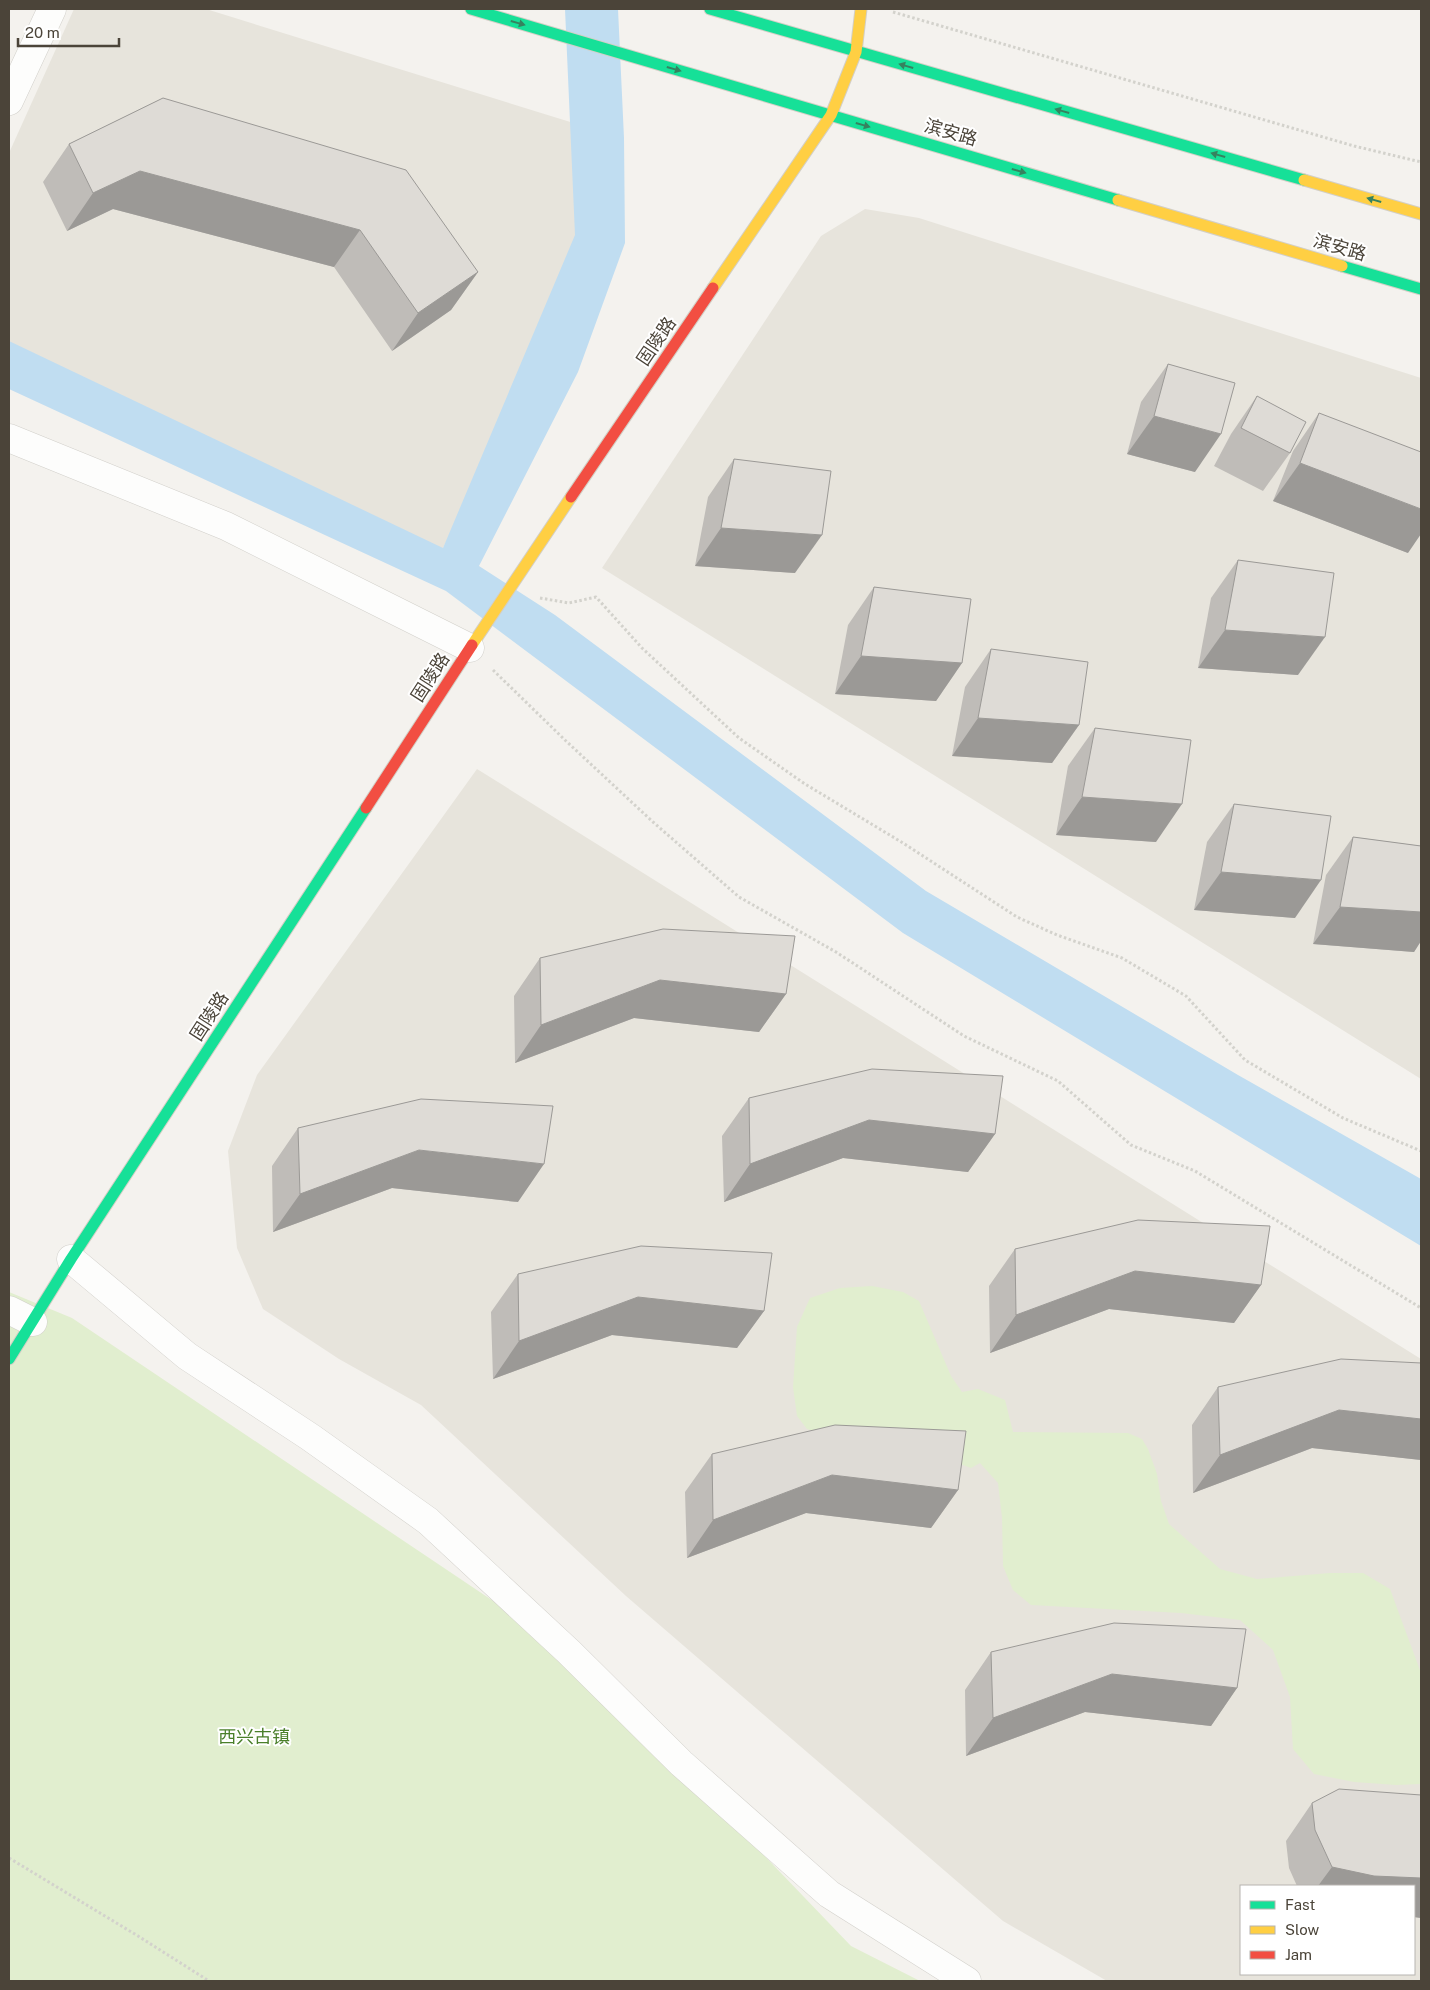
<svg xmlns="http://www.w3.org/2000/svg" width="1430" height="1990" font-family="'Public Sans','Noto Sans SC',sans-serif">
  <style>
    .residential { fill: #e7e4dc; fill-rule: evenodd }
    .green { fill: #e1eecf }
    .water { fill: #c0ddf1 }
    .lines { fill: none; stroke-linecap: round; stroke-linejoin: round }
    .street-casing { stroke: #d2d0cb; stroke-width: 29 }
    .fast-casing { stroke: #d3cfc5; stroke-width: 13 }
    .slow-casing { stroke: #d3cfc5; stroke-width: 13 }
    .jam-casing { stroke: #d3cfc5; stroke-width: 13 }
    .path { stroke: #d3d2cc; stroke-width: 3; stroke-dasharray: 2.5 2.5; stroke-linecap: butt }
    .street { stroke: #fdfdfc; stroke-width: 28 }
    .fast { stroke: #16e098; stroke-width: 11 }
    .slow { stroke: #ffcf43; stroke-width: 11 }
    .jam { stroke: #f24e42; stroke-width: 11 }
    .wall { fill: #bfbcb8 }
    .shaded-wall { fill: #9b9996 }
    .building { fill: #dedbd6; stroke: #9b9996 }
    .oneway { fill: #36825f }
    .labels { text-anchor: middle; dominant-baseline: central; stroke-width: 4; stroke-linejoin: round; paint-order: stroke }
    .street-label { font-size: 18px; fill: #4b4439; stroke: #fff }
    .park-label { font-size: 18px; fill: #4a7f2a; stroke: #fff }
  </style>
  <rect width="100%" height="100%" fill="#f4f2ee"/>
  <!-- residential -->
  <g class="residential">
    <polygon points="74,9 206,9 593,129 595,225 436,563 9,367 9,153"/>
    <polygon points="865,209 919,218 1421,378 1421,1079 602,568 821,236"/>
    <path d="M477,769L1421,1359V1981H1107L1003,1921L626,1596L421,1405L339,1359L263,1309L237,1248L228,1151L257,1075ZM1241,1886H1414V1974H1241Z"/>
  </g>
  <!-- green -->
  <g class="green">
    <polygon points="872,1286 903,1292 919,1301 951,1376 962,1392 978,1389 1005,1400 1013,1432 1128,1433 1142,1439 1148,1449 1157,1474 1161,1501 1169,1524 1220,1569 1257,1579 1330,1573 1363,1573 1390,1589 1421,1673 1421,1784 1396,1785 1354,1782 1314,1774 1293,1749 1290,1697 1273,1650 1240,1620 1181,1613 1031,1605 1013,1590 1003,1566 1002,1518 998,1483 980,1463 971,1468 895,1440 834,1437 807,1429 797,1416 793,1387 797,1327 810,1298 840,1288"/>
    <polygon points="9,1292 72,1318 569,1652 851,1946 920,1981 9,1981"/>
  </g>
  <!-- water -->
  <polygon class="water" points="565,9 618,9 624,138 625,243 578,372 479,566 555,615 926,891 1238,1075 1421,1179 1421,1246 903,933 446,591 9,389 9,341 443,548 575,235"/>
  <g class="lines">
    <!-- street casing -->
    <g class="street-casing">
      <g id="street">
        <polyline points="9,101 52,9"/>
        <polyline points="9,438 226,526 470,648"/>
        <polyline points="71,1259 187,1356 310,1437 428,1521 569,1652 681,1763 829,1894 967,1981"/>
        <polyline points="9,1310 33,1322"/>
      </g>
    </g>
    <!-- fast casing -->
    <g class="fast-casing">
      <g id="fast">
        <polyline points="471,9 1118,200"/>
        <polyline points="710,9 1304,180"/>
        <polyline points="1342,266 1421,289"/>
        <polyline points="9,1359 71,1259 366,808"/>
      </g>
    </g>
    <!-- slow casing -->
    <g class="slow-casing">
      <g id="slow">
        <polyline points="1304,180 1421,214"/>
        <polyline points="1118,200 1342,266"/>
        <polyline points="713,288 831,115 856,52 861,9"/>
        <polyline points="472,645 571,497"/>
      </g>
    </g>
    <!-- jam casing -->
    <g class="jam-casing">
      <g id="jam">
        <polyline points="571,497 713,288"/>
        <polyline points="366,808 472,645"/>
      </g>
    </g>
    <!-- path -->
    <g class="path">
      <polyline points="893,12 1354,146 1421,162"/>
      <polyline points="540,598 569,603 596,597 642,648 739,738 805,784 903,843 1017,917 1057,935 1122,958 1186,996 1245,1060 1343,1118 1421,1151"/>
      <polyline points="493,670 566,741 653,822 739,897 836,952 964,1036 1058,1081 1131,1145 1195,1171 1421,1308"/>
      <polyline points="9,1858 138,1936 209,1981"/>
    </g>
    <!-- street -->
    <use href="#street" class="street"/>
    <!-- fast -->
    <use href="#fast" class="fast"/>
    <!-- slow -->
    <use href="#slow" class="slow"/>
    <!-- jam -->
    <use href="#jam" class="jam"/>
  </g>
  <!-- wall -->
  <g class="wall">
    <polygon points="163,98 478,272 451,310 392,351 334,267 113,209 67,231 43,182 69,144"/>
    <polygon points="1168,364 1195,472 1127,454 1141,402"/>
    <polygon points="1257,396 1290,453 1263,491 1214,466 1231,434"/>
    <polygon points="1319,413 1408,553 1273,501 1293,451"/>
    <polygon points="734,459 795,573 695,566 708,497"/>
    <polygon points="1238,560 1298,675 1198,668 1211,598"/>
    <polygon points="874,587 962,663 936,701 835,694 848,625"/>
    <polygon points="991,649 1079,725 1052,763 952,756 965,687"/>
    <polygon points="1095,728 1156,842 1056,835 1068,766"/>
    <polygon points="1234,804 1295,918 1194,910 1207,842"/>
    <polygon points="1353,837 1421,846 1421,941 1414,952 1313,944 1326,875"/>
    <polygon points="540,958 786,994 759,1032 634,1018 515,1063 514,996"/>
    <polygon points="749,1098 995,1134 968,1172 843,1158 724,1202 722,1136"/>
    <polygon points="298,1128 518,1202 392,1188 273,1232 272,1166"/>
    <polygon points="1015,1249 1261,1285 1234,1323 1109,1309 990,1353 989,1286"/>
    <polygon points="518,1274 764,1311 737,1348 612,1335 493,1379 491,1312"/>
    <polygon points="1421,1363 1421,1460 1312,1448 1193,1493 1192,1425 1218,1387"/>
    <polygon points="712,1454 958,1490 931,1528 806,1513 687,1558 685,1492"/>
    <polygon points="991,1652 1237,1688 1211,1726 1085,1712 966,1756 965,1690"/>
    <polygon points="1421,1795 1421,1918 1414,1917 1414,1886 1297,1886 1289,1868 1286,1841 1312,1803"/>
  </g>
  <!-- shaded-wall -->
  <g class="shaded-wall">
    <polygon points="140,171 360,230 334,267 113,209 67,231 93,193"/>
    <polygon points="478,272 451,310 392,351 418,313"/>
    <polygon points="1154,416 1221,434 1195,472 1127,454"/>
    <polygon points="1300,463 1421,509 1421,534 1408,553 1273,501"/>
    <polygon points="721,528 822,535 795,573 695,566"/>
    <polygon points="1225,630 1325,637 1298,675 1198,668"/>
    <polygon points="861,656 962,663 936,701 835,694"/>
    <polygon points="978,718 1079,725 1052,763 952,756"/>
    <polygon points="1082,797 1182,804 1156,842 1056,835"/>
    <polygon points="1221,872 1321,880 1295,918 1194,910"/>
    <polygon points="1340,907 1421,912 1421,941 1414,952 1313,944"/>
    <polygon points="660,980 786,994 759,1032 634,1018 515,1063 541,1025"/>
    <polygon points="869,1120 995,1134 968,1172 843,1158 724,1202 750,1164"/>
    <polygon points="419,1150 544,1164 518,1202 392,1188 273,1232 300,1194"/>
    <polygon points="1135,1271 1261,1285 1234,1323 1109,1309 990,1353 1016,1315"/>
    <polygon points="638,1297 764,1311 737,1348 612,1335 493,1379 519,1341"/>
    <polygon points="1339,1410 1421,1419 1421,1460 1312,1448 1193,1493 1220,1455"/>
    <polygon points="832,1475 958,1490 931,1528 806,1513 687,1558 713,1520"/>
    <polygon points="1112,1674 1237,1688 1211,1726 1085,1712 966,1756 993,1718"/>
    <polygon points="1332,1867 1421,1878 1421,1918 1414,1917 1414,1886 1318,1886"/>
  </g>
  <!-- building -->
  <g class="building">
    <polygon points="163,98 406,170 478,272 418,313 360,230 140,171 93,193 69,144"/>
    <polygon points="1168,364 1235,383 1221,434 1154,416"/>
    <polygon points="1257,396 1306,422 1290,453 1241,428"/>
    <polygon points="1319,413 1421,452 1421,509 1300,463"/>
    <polygon points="734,459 831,471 822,535 721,528"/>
    <polygon points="1238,560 1334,573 1325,637 1225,630"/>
    <polygon points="874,587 971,599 962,663 861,656"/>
    <polygon points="991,649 1088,662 1079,725 978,718"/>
    <polygon points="1095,728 1191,740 1182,804 1082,797"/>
    <polygon points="1234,804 1331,816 1321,880 1221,872"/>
    <polygon points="1353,837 1421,846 1421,912 1340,907"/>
    <polygon points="663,929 795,936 786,994 660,980 541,1025 540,958"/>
    <polygon points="872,1069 1003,1076 995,1134 869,1120 750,1164 749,1098"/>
    <polygon points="421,1099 553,1106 544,1164 419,1150 300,1194 298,1128"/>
    <polygon points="1138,1220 1270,1226 1261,1285 1135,1271 1016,1315 1015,1249"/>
    <polygon points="641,1246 772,1253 764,1311 638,1297 519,1341 518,1274"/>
    <polygon points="1341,1359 1421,1363 1421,1419 1339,1410 1220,1455 1218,1387"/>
    <polygon points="835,1425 966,1431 958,1490 832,1475 713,1520 712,1454"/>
    <polygon points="1114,1623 1246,1629 1237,1688 1112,1674 993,1718 991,1652"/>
    <polygon points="1339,1789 1421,1795 1421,1878 1374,1876 1332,1867 1315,1830 1312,1803"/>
  </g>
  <!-- one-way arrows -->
  <defs><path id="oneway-solid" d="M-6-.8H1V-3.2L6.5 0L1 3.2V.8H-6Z" transform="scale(1.25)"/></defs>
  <g class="oneway">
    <use href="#oneway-solid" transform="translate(518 23) rotate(16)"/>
    <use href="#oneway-solid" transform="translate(906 66) rotate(-164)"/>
    <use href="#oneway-solid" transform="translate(674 69) rotate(16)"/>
    <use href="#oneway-solid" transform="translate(1062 111) rotate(-164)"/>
    <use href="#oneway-solid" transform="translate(863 125) rotate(16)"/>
    <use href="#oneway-solid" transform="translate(1218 155) rotate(-164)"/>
    <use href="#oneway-solid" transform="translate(1019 171) rotate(16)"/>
    <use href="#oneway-solid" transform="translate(1374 200) rotate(-164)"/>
  </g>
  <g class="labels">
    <!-- street labels -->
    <g class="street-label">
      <text transform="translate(951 132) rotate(16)">滨安路</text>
      <text transform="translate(1340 247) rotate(16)">滨安路</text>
      <text transform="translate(656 341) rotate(-56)">固陵路</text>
      <text transform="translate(430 677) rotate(-57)">固陵路</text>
      <text transform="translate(209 1016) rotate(-57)">固陵路</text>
    </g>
    <!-- park labels -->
    <g class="park-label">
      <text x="254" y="1736">西兴古镇</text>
    </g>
  </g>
  <!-- border -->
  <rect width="1430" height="1990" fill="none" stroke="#4b4439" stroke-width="20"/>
  <!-- legend -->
  <rect x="1240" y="1885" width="175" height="90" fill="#ffffff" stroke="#b7b4b0"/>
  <rect x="1250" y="1901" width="25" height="8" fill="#16e098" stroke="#b7b4b0"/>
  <text x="1285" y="1910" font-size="15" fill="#4b4439">Fast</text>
  <rect x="1250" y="1926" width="25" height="8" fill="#ffcf43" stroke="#b7b4b0"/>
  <text x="1285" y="1935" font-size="15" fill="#4b4439">Slow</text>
  <rect x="1250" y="1951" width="25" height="8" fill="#f24e42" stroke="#b7b4b0"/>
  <text x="1285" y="1960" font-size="15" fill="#4b4439">Jam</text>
  <!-- scale -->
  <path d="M18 38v8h101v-8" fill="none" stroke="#4b4439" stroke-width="2.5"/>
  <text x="25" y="38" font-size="15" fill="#4b4439" stroke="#ffffff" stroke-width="4" paint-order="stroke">20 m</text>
</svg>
